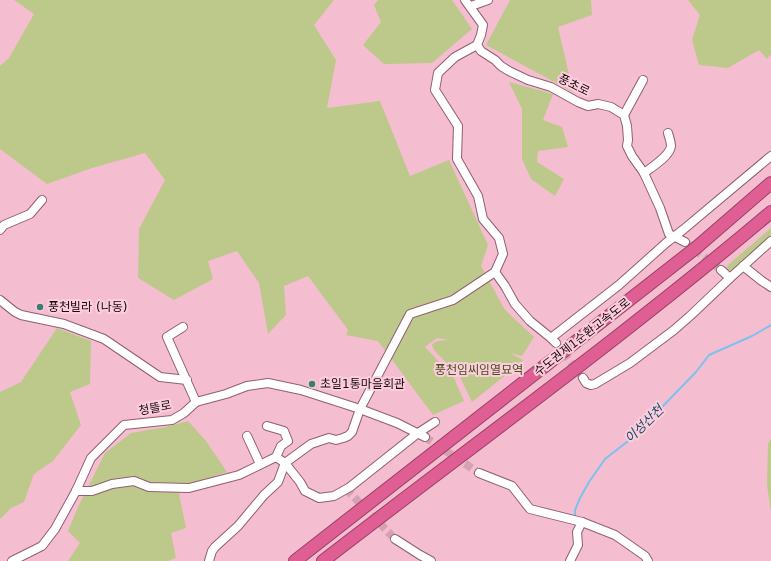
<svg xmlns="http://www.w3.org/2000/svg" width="771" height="561" font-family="'DejaVu Sans','Noto Sans KR',sans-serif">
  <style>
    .green { fill: #bdc98a }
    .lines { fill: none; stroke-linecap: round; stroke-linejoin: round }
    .stream { stroke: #7dc2ed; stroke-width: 2 }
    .minor-tunnel { stroke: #d4a2b3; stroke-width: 8; stroke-dasharray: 8 4; stroke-linecap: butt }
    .minor-casing { stroke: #905f70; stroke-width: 10 }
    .highway-casing { stroke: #994065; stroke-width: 14 }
    .minor { stroke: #fff; stroke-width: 8 }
    .highway { stroke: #df5f94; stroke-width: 12 }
    .poi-dot { fill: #3b7d6e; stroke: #fccedd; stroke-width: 1.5 }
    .labels { text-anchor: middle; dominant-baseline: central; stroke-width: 4; stroke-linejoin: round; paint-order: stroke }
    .street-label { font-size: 12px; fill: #17060d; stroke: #fccedd }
    .poi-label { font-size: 12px; fill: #17060d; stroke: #fccedd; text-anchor: start }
    .park-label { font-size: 12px; fill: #464e1a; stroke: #fccedd }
    .water-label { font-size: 13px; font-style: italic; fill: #134a66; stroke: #fccedd }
  </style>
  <rect width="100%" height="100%" fill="#f5bdd0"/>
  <!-- green -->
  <g class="green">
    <path d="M14,0H334L314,25L336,60L327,108L380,101L410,176L449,160L488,245L481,266L505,310L534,337L522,356L510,353L521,359L523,361L472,402L460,377L434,350L432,345C437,339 443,341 449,340L437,338L425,347L454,378L464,401L433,415L378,341L346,335L348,330L308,276L284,286L286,315L268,334L259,283L237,251L208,261L213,279L174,300L138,278L139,229L165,180L145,153L92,168L47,184L0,149V66L9,58L34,14Z"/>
    <polygon points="378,0 452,0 472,29 432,63 384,64 363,45 381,22 374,5"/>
    <polygon points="510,0 591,0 592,15 558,27 573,92 486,45"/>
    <polygon points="688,0 771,0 771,54 767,59 759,50 728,68 699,65 692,40 700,15"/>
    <polygon points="509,82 553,94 543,120 562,127 568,147 538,151 537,162 564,179 555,196 531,179 522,159 522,109"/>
    <polygon points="771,228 771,236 731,270 725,271 728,265"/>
    <polygon points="57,328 91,341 90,384 70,392 81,425 53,461 34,474 24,502 11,508 0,519 0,392 21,382"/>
    <polygon points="188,421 206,441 227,472 186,485 179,494 186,528 171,533 176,558 168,561 68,561 80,543 68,531 78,507 105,453 131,433 165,427"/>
    <polygon points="771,439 771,512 767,485 768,443"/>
  </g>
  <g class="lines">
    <!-- stream -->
    <polyline class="stream" points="575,519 575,510 580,498 589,482 605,459 632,438 696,372 709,355 752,336 771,325"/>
    <!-- minor-tunnel -->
    <g class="minor-tunnel">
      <polyline points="685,242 721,270"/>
      <polyline points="556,343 583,378"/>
      <polyline points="425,437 479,473"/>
      <polyline points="346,489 395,539"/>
    </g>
    <!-- minor casing -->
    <g class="minor-casing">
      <g id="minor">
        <polyline points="465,0 483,25 481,35 477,45 481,51 495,60 501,66 509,71 528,80 551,87 578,102 588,106 598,104 611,107 624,115 627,126 628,140 627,146 632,156 644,173 660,208 669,234 685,242"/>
        <polyline points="471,6 488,0"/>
        <polyline points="624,115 643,80"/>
        <path d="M644,173C652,167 670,156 671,146C671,141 669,137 668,133"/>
        <polyline points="0,230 4,225 30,214 42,200"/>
        <polyline points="743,266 762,281 771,287"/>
        <polyline points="721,270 730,278"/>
        <polyline points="495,272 505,286 515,304 530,321 551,338 556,343"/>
        <polyline points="0,300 15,312 21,315 64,324 104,339 160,377 187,380"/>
        <polyline points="183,327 167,337 196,402"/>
        <polyline points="551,338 619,285 666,243 684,229 771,156"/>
        <polyline points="583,378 586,383 591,385 595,384 630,363 674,330 690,316 730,278 771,241"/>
        <polyline points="267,426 284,431 288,441 281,446 276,457"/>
        <polyline points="247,436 260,464"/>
        <polyline points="479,473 512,486 530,509 582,522 615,535 645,556 648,561"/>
        <polyline points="76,491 92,491 112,484 134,481 149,487 189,488 239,475 276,457 285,463 300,482 305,491 319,498 334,496 350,487 418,433 435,422"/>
        <polyline points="395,539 420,555 431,561"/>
        <polyline points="12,561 42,546 55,529 76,491 91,458 124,425 172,420 184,413 196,402 226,394 247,386 268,383 301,390 360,409 397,423 425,437"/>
        <polyline points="209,561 212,551 215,547 238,526 264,495 278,482 285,463 311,444 329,438 336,440 343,438 348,436 352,432 360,409 410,314 453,300 495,272 503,254 499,238 483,219 478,196 457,159 458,126 435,90 438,73 455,57 477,45"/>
        <polyline points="570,561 578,545 577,532 582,522"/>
      </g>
    </g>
    <!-- highway casing -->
    <g class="highway-casing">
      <g id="highway">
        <polyline points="295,561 697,247 771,183"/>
        <path d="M323,561C473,445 627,334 771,212"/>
      </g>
    </g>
    <!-- minor -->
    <use href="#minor" class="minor"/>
    <!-- highway -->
    <use href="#highway" class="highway"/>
  </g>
  <!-- markers -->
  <g class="poi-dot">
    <circle cx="40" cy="307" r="4"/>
    <circle cx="312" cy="384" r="4"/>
  </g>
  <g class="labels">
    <!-- street labels -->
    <g class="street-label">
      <text transform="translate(574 85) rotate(26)">풍초로</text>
      <text transform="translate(582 337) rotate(-38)">수도권제1순환고속도로</text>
      <text transform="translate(155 408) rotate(-11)">청뜰로</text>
    </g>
    <!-- poi labels -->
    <g class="poi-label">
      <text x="48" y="307">풍천빌라 (나동)</text>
      <text x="320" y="384">초일1통마을회관</text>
    </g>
    <!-- park labels -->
    <g class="park-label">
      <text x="479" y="370">풍천임씨임열묘역</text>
    </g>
    <!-- water labels -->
    <g class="water-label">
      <text transform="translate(644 424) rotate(-44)">이성산천</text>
    </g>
  </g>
</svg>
